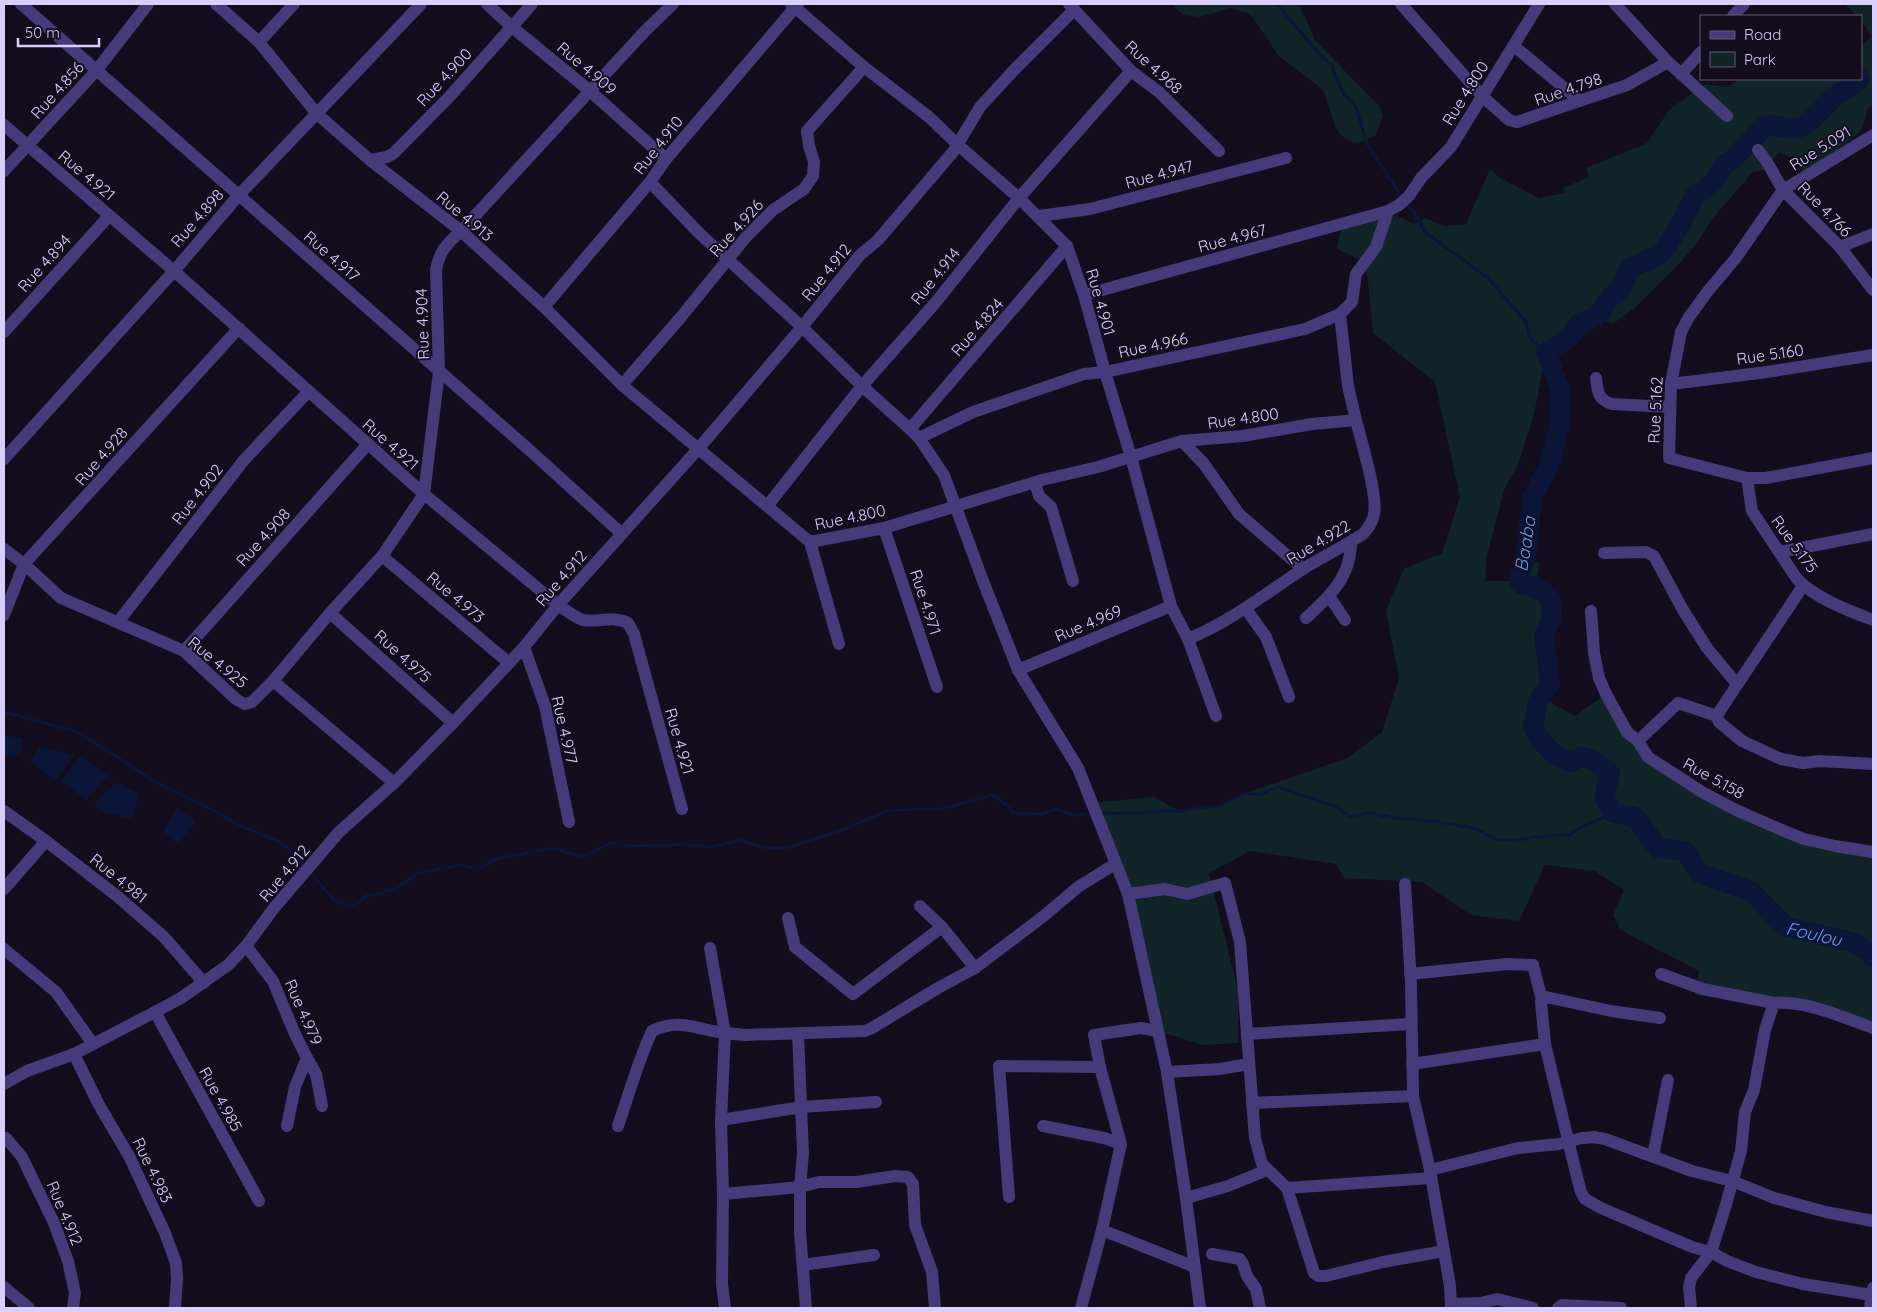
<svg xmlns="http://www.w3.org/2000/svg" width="1877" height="1312" font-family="Quicksand,sans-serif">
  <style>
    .green { fill: #112528 }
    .water { fill: #0c1639 }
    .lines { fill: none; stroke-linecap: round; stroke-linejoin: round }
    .stream { stroke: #0c1639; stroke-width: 3 }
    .river { stroke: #0c1639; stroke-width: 20 }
    .minor { stroke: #463b7a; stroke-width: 12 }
    .labels { text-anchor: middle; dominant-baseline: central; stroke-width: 4; stroke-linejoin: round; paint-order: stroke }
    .street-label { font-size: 16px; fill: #d9cefc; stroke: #130d1e }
    .water-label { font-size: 18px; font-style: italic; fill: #629df6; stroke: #130d1e }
  </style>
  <rect width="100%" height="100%" fill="#130d1e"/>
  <!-- green -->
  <g class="green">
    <polygon points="1172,4 1299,4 1315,40 1379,106 1383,116 1375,136 1358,143 1349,141 1341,135 1335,126 1323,90 1279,56 1250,14 1231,8 1200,17 1183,15"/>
    <path d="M1844,4H1873V106L1868,108L1862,130L1830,156L1802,171L1790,157L1778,153L1767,169L1753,172L1712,219L1695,246L1674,269L1637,306L1613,324C1601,319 1588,312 1578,325C1574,330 1573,334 1568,338C1561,344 1553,347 1546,353L1534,414L1518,465L1504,490L1487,556L1485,581H1519L1526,559L1540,564L1534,587C1540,590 1547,593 1550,599C1557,614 1545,624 1544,637C1544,657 1555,673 1545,692L1553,704L1575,716L1606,694L1643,752L1784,831L1873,852V1029L1803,1010L1695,995L1699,971L1620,930L1613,915L1624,890L1595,871L1545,865L1519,921L1471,915L1422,882L1344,878L1336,864L1250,851L1209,873L1238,991V1043L1203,1045L1158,1031L1114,865L1090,803L1154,797L1180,811L1222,805L1243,794L1347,758L1382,732L1399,678L1386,610L1404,569L1442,553L1460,497L1435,382L1373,333L1366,262L1337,249L1341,229L1372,220L1397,216L1414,224L1425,218L1444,226L1466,224L1490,169L1500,178L1539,198L1564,193L1563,188L1589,177L1586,168L1647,143L1669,110L1705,84L1726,87L1741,79H1861V47L1872,36L1861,21V16H1857Z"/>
  </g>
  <!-- water -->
  <g class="water">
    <polygon points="4,734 23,740 20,753 11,757 4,754"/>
    <polygon points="40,747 74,755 55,781 30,761"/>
    <polygon points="80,756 109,775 86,800 61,781"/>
    <polygon points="116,782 139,794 132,819 99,811 94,803"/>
    <polygon points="177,808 196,821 179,843 162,833"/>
  </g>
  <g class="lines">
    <!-- stream -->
    <g class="stream">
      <polyline points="1277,4 1319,54 1332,65 1334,73 1344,94 1356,107 1367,144 1402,197"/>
      <polyline points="1405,202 1416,215 1425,232 1488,278 1526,322 1530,338 1546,353"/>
      <polyline points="4,712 78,732 159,784 215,811 238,825 278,841 290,850 305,866"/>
      <polyline points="1098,814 1180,811 1222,805 1243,794 1261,794 1277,787 1335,806 1349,816 1371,813 1389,817 1439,822 1474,828 1495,839 1513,841 1533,837 1569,835 1583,826 1614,813"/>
      <polyline points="309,871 334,900 353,907 366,896 394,890 419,873 460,865 478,869 496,859 553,848 582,857 611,843 633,846 687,844 712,847 740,840 766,848 786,848 840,831 890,810 941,809 993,795 1008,806 1013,813 1041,814 1056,809 1074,815 1092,814"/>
    </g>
    <!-- river -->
    <path class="river" id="s1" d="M1860,79C1852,85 1843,91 1834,97C1825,106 1810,125 1797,128C1787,130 1776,124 1766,125L1732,160L1725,164L1714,181L1694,197L1680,225L1665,249L1655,257L1630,268L1627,273L1622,288L1611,296L1600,313L1595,317L1580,323L1571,335L1561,344L1546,353L1560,389V424L1549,466L1532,498V505L1530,515L1526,556L1519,581L1521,584L1534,587L1545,593L1550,598L1551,605V619L1544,636L1550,683L1538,702L1533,726L1538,737L1553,754L1571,762C1574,760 1578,757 1582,757C1590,756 1606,768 1610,774C1606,794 1599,795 1614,813L1635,817L1658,848L1685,851L1700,874L1751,891L1786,927L1852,942L1871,952L1873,957"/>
    <!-- minor -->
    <g class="minor">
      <polyline points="21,4 535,455 621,533"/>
      <polyline points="216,4 259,42 317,114 370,160 461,231 544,307 622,385 810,542 884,528 1042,480 1098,467 1182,441 1243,436 1312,424 1356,420 1348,386 1340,314 1352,302 1356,274 1376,247 1388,211 1399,205 1409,196 1421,178 1451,147 1539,4"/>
      <polyline points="487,4 512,27 590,91 666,159"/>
      <polyline points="791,4 864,67 929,117 958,145 1019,198 1067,246 1084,295 1105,372 1131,457 1171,606 1188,639 1216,716"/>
      <polyline points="1069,4 1131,71 1159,92 1219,151"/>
      <polyline points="1401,4 1483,97 1509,120 1517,122 1627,85 1668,62"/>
      <polyline points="1615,4 1668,62 1727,116"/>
      <polyline points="1733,16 1744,4"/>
      <polyline points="259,42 294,4"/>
      <polyline points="1514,46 1580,101"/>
      <polyline points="1681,74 1701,52"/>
      <path d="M4,125L174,271L424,494L558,605C566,610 574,617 583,620C598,623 613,615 628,623L634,634L682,809"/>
      <polyline points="1873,135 1783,190 1735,259 1708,291 1689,317 1681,332 1671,384 1669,458 1747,478 1766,478 1873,458"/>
      <polyline points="1758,150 1767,162 1783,190 1840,247 1873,290"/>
      <polyline points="370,160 387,157 394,153 450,96 532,4"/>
      <polyline points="4,171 96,71 148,4"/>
      <polyline points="650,182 700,234 802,327 862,386 910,429 919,438 944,475 983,581 1018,670 1078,768 1128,894 1167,1072 1186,1198 1200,1308"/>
      <polyline points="1039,216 1090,209 1286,158"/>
      <polyline points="1840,247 1873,234"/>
      <polyline points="1084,295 1388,211"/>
      <polyline points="544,307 650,182 666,159 798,4"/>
      <polyline points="4,332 109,216"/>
      <path d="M1596,378C1598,392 1597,399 1612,404L1670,407"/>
      <polyline points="1671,384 1767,372 1873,355"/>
      <polyline points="622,385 681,317 746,237 773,210 804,189 813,176 814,162 809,146 807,131 864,67"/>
      <polyline points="910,429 1067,246"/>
      <polyline points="919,438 973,412 1084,374 1105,372 1305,329 1340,314"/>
      <polyline points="1182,441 1204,464 1239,514 1303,569"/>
      <polyline points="4,459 174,271 238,196 421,4"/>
      <path d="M1747,478L1752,511L1797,579C1815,598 1849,611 1873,620"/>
      <polyline points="1035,483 1039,496 1051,507 1073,581"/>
      <polyline points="768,505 862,386 936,302 1019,198 1131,71"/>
      <polyline points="884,528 937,687"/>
      <polyline points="810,542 839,644"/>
      <polyline points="4,549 24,564 61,598 184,651 237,700 245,704 252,702 273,681 394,783"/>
      <polyline points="1780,552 1873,534"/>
      <polyline points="1604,553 1646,552 1654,556 1683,610 1707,648 1737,684"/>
      <polyline points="382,556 509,663"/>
      <polyline points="1803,586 1719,712 1717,716 1719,722 1742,741 1781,759 1803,763 1820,761 1873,764"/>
      <polyline points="1329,596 1345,620"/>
      <polyline points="1246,609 1266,637 1289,697"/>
      <polyline points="1591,611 1594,653 1599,678 1606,694 1627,732 1638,741 1648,757 1702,792 1736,810 1784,831 1804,839 1835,846 1873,852"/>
      <polyline points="330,613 453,723"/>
      <polyline points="4,615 24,564 239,328"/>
      <path d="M1306,618C1330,596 1351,577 1351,542"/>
      <polyline points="118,622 244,460 308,392"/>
      <path d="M1188,639C1230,622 1265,594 1303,569C1322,557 1343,547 1363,534C1368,528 1373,522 1374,514C1378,495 1361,441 1356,420"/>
      <polyline points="524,647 545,706 569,822"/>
      <polyline points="184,651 367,445"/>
      <polyline points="1018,670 1171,606"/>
      <path d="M273,681L330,613L382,556L424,494L439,372L436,270C440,250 446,245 461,231L645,31L673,4"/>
      <polyline points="1638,741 1678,703 1717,716"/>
      <polyline points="4,811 46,841 117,896 164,937 204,983"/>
      <polyline points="1405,884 1411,983 1413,1096 1430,1170 1450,1286 1451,1308"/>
      <polyline points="4,889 46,841"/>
      <polyline points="1128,894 1165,889 1187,894 1225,883 1240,942 1255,1138 1262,1164 1287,1188 1314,1273 1318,1276 1326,1276 1383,1262 1444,1251"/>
      <polyline points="920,906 942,927"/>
      <polyline points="788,918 795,947 853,994 942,927 975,968"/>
      <polyline points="246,946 273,981 294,1032 307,1058 295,1087 287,1126"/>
      <polyline points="710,948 725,1033 721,1120 723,1194 722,1284 725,1308"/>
      <polyline points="4,949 56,992 93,1044"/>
      <polyline points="1410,974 1507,964 1533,965 1542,1000"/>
      <polyline points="1661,974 1703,989 1774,1003"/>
      <polyline points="155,1012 259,1201"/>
      <polyline points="1660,1018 1611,1011 1546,997 1541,1002 1545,1044 1575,1169 1581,1192 1585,1199 1601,1208 1692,1247 1711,1252 1727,1261 1756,1272 1803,1284 1872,1295"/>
      <polyline points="798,1033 803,1153 800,1187 800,1232 806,1308"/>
      <polyline points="1247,1034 1410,1024"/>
      <polyline points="74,1054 99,1105 129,1156 165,1233 176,1263 177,1279 175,1308"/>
      <polyline points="307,1058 316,1074 322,1106"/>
      <polyline points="1412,1064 1545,1044"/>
      <polyline points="1167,1072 1220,1069 1249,1064"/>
      <polyline points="4,1084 27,1071 74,1054 155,1012 181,998 228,965 246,946 274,908 339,832 394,783 453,723 524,647 558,605 699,448 802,327 860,255 878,240 953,152 980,107 1014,70 1074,10"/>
      <polyline points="1252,1103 1413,1096"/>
      <polyline points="721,1120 802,1107 876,1102"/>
      <path d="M618,1126C629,1094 638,1061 652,1031C675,1020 689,1026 713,1031C724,1033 734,1034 745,1035L865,1031L872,1028L938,988L975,968L1045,915L1078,887L1115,864"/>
      <polyline points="1043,1126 1104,1138 1121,1144"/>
      <polyline points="6,1138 22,1157 54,1223 68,1261 75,1293 73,1308"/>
      <polyline points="1653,1156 1668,1080"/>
      <polyline points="1430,1170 1518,1148 1559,1144 1582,1138 1594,1137 1605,1139 1692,1171 1732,1181 1774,1198 1826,1212 1873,1221"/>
      <polyline points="1287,1188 1431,1178"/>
      <polyline points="723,1194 800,1187 819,1182 856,1182 895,1176 908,1177 913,1184 915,1225 932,1272 935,1308"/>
      <polyline points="1009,1197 999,1066 1100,1067"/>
      <polyline points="1186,1198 1228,1186 1267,1170"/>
      <polyline points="1102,1230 1195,1267"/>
      <polyline points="1212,1254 1240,1259 1243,1264 1247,1276 1256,1289 1260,1308"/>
      <polyline points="803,1265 874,1255"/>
      <polyline points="4,1287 29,1308"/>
      <polyline points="1452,1304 1481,1303 1497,1299 1533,1308"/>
      <polyline points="1081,1308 1102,1230 1121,1144 1100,1067 1094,1035 1141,1028 1158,1031"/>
      <polyline points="1558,1308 1562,1305 1621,1308"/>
      <path d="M1691,1308L1689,1287L1691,1278L1711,1252L1725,1208L1741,1151L1745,1112L1754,1090L1765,1030L1774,1003C1809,1001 1841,1017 1873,1028"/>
      <polyline points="1870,1308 1873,1288"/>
    </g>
  </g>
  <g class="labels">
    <!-- street labels -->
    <g class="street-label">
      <text transform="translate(1154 67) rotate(42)">Rue 4.968</text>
      <text transform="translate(587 68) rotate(40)">Rue 4.909</text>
      <text transform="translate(444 77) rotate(-47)">Rue 4.900</text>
      <text transform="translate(1568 89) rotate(-19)">Rue 4.798</text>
      <text transform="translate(57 90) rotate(-48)">Rue 4.856</text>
      <text transform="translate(1465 93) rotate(-58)">Rue 4.800</text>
      <text transform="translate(658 145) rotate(-52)">Rue 4.910</text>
      <text transform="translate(1820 148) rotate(-32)">Rue 5.091</text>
      <text transform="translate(1159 174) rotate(-15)">Rue 4.947</text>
      <text transform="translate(87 175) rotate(40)">Rue 4.921</text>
      <text transform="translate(1825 209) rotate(46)">Rue 4.766</text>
      <text transform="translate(465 216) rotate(40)">Rue 4.913</text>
      <text transform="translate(197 218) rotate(-49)">Rue 4.898</text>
      <text transform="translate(736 228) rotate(-48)">Rue 4.926</text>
      <text transform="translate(1232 238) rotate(-15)">Rue 4.967</text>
      <text transform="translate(332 256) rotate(41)">Rue 4.917</text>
      <text transform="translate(44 263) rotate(-48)">Rue 4.894</text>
      <text transform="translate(826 272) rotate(-51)">Rue 4.912</text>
      <text transform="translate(935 276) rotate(-51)">Rue 4.914</text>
      <text transform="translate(1101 302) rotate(74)">Rue 4.901</text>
      <text transform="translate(422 324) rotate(-92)">Rue 4.904</text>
      <text transform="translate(977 327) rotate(-49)">Rue 4.824</text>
      <text transform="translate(1153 345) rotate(-12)">Rue 4.966</text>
      <text transform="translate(1770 354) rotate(-8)">Rue 5.160</text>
      <text transform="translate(1655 410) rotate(-87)">Rue 5.162</text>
      <text transform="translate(1243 418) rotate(-8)">Rue 4.800</text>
      <text transform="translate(391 444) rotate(41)">Rue 4.921</text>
      <text transform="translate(101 456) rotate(-49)">Rue 4.928</text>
      <text transform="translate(197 494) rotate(-52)">Rue 4.902</text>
      <text transform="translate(850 517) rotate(-12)">Rue 4.800</text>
      <text transform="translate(263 537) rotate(-48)">Rue 4.908</text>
      <text transform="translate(1318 542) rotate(-31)">Rue 4.922</text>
      <text transform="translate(1795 544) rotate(54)">Rue 5.175</text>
      <text transform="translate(561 578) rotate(-49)">Rue 4.912</text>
      <text transform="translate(456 597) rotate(40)">Rue 4.973</text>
      <text transform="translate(926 602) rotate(72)">Rue 4.971</text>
      <text transform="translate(1088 623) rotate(-23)">Rue 4.969</text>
      <text transform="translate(403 656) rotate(42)">Rue 4.975</text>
      <text transform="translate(218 662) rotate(39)">Rue 4.925</text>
      <text transform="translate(565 730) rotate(77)">Rue 4.977</text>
      <text transform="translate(680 741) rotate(74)">Rue 4.921</text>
      <text transform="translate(1714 778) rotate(29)">Rue 5.158</text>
      <text transform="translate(284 873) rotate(-50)">Rue 4.912</text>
      <text transform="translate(119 878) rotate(39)">Rue 4.981</text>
      <text transform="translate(304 1012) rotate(66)">Rue 4.979</text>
      <text transform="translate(221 1099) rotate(61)">Rue 4.985</text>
      <text transform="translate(153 1170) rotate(64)">Rue 4.983</text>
      <text transform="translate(65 1213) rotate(67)">Rue 4.912</text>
    </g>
    <!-- water labels -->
    <g class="water-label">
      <text transform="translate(1525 544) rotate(-81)">Baaba</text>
      <text stroke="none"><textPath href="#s1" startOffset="1236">Foulou</textPath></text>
    </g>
  </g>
  <!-- border -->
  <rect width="1877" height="1312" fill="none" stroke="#d9cefc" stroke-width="10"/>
  <!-- legend -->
  <rect x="1700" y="15" width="162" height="65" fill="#130d1e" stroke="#625a77"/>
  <rect x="1710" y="31" width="25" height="8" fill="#463b7a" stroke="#625a77"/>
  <text x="1744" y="40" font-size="15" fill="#d9cefc">Road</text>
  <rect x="1710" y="52" width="25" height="15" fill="#112528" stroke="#625a77"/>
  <text x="1744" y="65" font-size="15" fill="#d9cefc">Park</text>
  <!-- scale -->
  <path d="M18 38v8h81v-8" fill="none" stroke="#d9cefc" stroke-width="2.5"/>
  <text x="25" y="38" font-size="15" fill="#d9cefc" stroke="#130d1e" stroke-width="4" paint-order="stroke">50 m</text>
</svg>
